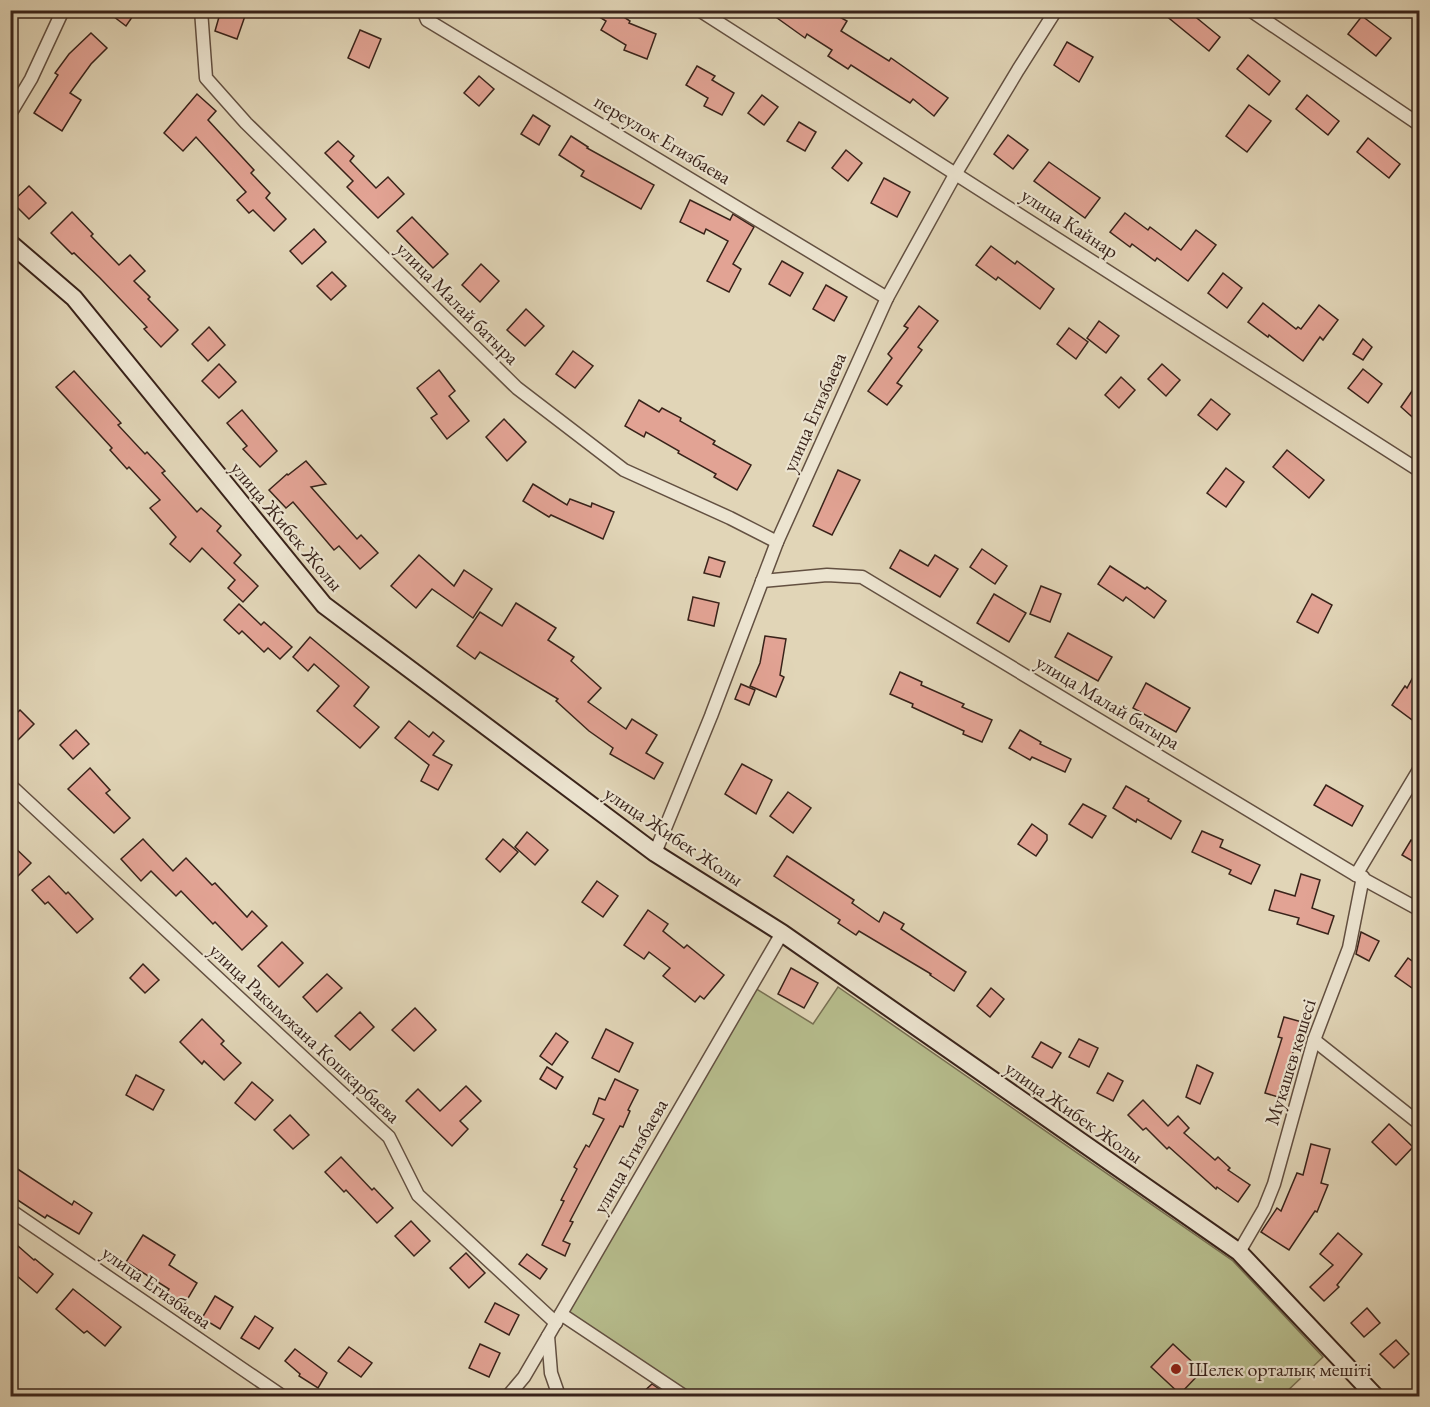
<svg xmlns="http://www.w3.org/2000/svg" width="1430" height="1407" font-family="'EB Garamond',serif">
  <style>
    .green { fill: #b6bc8c; stroke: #787053; stroke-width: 1.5 }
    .building { fill: #e2a394; stroke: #39231a; stroke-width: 1.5 }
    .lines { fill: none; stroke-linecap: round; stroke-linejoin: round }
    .street-casing { stroke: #635041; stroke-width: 15 }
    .secondary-casing { stroke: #39231a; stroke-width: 20 }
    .street { stroke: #ece4d0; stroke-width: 12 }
    .secondary { stroke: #ece4d0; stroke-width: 16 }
    .poi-dot { fill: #8f2418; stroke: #ece4d0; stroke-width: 2 }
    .labels { text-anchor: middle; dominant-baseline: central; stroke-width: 4.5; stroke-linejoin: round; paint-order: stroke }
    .street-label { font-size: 20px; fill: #39231a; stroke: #ece4d0 }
    .poi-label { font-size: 20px; fill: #39231a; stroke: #ece4d0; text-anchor: start }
  </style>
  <rect width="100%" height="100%" fill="#e1d5b7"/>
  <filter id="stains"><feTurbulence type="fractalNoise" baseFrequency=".00333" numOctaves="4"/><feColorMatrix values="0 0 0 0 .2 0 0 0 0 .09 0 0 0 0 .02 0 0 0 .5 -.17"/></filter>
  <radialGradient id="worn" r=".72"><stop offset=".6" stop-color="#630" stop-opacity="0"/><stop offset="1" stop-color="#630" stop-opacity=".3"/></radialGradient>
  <!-- green -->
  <polygon class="green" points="838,987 1233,1261 1323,1357 1282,1396 693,1396 564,1311 755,988 813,1024"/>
  <!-- building -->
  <g class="building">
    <polygon points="105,10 137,10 126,26"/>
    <polygon points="221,10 228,10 245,16 237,39 215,31"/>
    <polygon points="588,10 613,10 630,21 629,23 656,34 647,59 624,50 626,45 601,30 606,21"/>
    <polygon points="766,10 827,10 847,21 841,31 889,61 891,58 948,98 934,116 913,99 910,103 851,65 848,69 828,56 832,50 807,34 805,38"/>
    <polygon points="1159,10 1187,10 1220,37 1209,51"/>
    <polygon points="1362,16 1391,38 1376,56 1348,34"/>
    <polygon points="360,30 381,39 369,68 348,58"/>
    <polygon points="91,33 107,48 91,64 70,93 81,100 62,131 34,113 58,75 55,73 69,54"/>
    <polygon points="1067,42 1093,57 1079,82 1054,65"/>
    <polygon points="1248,55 1280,81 1269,95 1237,69"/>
    <polygon points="697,66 715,76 712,80 734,93 722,115 704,106 708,98 686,85"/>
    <polygon points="479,76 494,89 479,106 464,93"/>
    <polygon points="197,94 216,111 208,120 254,170 251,173 270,193 266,198 286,219 274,231 253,210 249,213 237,200 246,192 196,137 183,151 164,133"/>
    <polygon points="762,95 778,107 764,125 748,113"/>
    <polygon points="1307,95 1339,121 1328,135 1296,109"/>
    <polygon points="1249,105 1271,121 1247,152 1226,136"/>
    <polygon points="533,115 550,126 539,145 521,134"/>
    <polygon points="799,122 816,132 805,151 787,141"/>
    <polygon points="1008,135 1028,150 1013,169 994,154"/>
    <polygon points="571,136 588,147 587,148 654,185 641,209 581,176 584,171 559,155"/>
    <polygon points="1368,138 1400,164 1389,178 1357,152"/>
    <polygon points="338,141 354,156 350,161 376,188 388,177 404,194 378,218 347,187 353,181 325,153"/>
    <polygon points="846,150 862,163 848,181 832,168"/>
    <polygon points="1049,162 1100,198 1085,218 1034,181"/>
    <polygon points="884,178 910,192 897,217 871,203"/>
    <polygon points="29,186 46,203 29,219 12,202"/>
    <polygon points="690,200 730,220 733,214 754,227 733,264 741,269 729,292 707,281 728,241 706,229 704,234 680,222"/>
    <polygon points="72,212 93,234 91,236 119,265 130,255 145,271 134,281 150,297 148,299 178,330 161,347 144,329 147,327 100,278 74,253 72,254 51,233"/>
    <polygon points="1125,213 1148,230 1150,227 1181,250 1196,230 1216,245 1188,281 1157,258 1155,261 1132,244 1130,247 1110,232"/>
    <polygon points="412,217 448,254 433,268 397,231"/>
    <polygon points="314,229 326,242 302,264 290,251"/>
    <polygon points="991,246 1015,264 1017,261 1054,289 1040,309 998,277 996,280 976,265"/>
    <polygon points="782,261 803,273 790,296 769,284"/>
    <polygon points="481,264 499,281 480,302 462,285"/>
    <polygon points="332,272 346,286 331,300 317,286"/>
    <polygon points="1223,273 1242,288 1227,308 1208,293"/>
    <polygon points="826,285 847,297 834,321 813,309"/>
    <polygon points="1263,303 1296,329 1298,327 1301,329 1319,305 1338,320 1323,340 1320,337 1303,361 1269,335 1268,337 1248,322"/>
    <polygon points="919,306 938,321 918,347 922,350 897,383 902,386 887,405 868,391 892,358 888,354 908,328 904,326"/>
    <polygon points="526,309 544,326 525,346 507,330"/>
    <polygon points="1099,321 1119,336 1106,353 1087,338"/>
    <polygon points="209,327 225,345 208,361 192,344"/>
    <polygon points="1069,328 1088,342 1076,359 1057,344"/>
    <polygon points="1363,339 1372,347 1363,360 1353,354"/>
    <polygon points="573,351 593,366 575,388 556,374"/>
    <polygon points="219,364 236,382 219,398 202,381"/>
    <polygon points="1162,364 1180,380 1166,396 1148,379"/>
    <polygon points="1363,369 1382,384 1368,403 1348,388"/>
    <polygon points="439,370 455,391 449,396 469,421 447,439 431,418 437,414 417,388"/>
    <polygon points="74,371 121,423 118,425 145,454 147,452 165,471 162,473 197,512 201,508 221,526 217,531 241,555 234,563 258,586 243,602 228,588 235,580 202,548 190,562 170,544 176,537 150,508 160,500 129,467 127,469 110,450 112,448 56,387"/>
    <polygon points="1121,377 1135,390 1119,408 1105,395"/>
    <polygon points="1419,381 1419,423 1401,407"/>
    <polygon points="1211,399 1230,414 1217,430 1198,415"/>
    <polygon points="639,400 659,412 662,408 681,418 680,421 715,441 713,444 751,465 737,490 714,477 716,474 678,453 679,451 646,432 644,437 625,426"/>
    <polygon points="242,410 277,451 260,467 243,449 247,446 227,423"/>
    <polygon points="504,419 526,442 507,461 486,437"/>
    <polygon points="1287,450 1324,480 1309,498 1273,467"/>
    <polygon points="306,461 326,484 311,487 357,539 361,535 378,553 360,569 339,546 334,550 293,502 286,508 269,490 287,474 288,475"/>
    <polygon points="1226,468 1244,482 1226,507 1207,493"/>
    <polygon points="838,470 860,480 832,535 813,526"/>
    <polygon points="533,484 567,505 570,499 591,507 592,503 614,512 603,539 551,515 549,517 523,501"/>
    <polygon points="982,549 1007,566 995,584 970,567"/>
    <polygon points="900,550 928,566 935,555 958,569 940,597 890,568"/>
    <polygon points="419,555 454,586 464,570 492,589 473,618 432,589 416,608 391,586"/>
    <polygon points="709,557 725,562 720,577 704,573"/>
    <polygon points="1110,566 1145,589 1147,587 1166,601 1154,618 1126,597 1123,601 1098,584"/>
    <polygon points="1041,586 1061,594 1050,622 1030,614"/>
    <polygon points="994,594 1026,613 1009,642 977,623"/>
    <polygon points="1312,594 1332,605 1318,633 1297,622"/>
    <polygon points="693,597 719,603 714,626 688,620"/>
    <polygon points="516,603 556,628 548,640 574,657 571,661 601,688 588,702 626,729 632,719 657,735 646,753 663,763 654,779 610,754 613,748 589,731 556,701 558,699 480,652 475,659 457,646 480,612 502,626"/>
    <polygon points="239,604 261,625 264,622 292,647 280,659 268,648 264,652 242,631 239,634 224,620"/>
    <polygon points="1068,633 1112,657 1098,681 1055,657"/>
    <polygon points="765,636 786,639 780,675 784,677 776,697 750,686 760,663"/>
    <polygon points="310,637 369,687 354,706 379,727 360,748 317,711 339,686 314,664 308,671 293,657"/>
    <polygon points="1419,666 1419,725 1392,705 1405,686 1407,688"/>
    <polygon points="900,672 922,682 921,685 964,704 962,707 992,720 982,742 963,734 964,731 912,707 913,704 890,694"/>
    <polygon points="1146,683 1190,708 1176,732 1133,708"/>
    <polygon points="741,684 755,690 749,705 735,699"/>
    <polygon points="20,710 34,724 18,740 10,732 10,720"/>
    <polygon points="409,721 429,737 433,732 444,741 433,755 452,765 438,790 421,781 429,765 395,738"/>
    <polygon points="76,730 89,744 73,759 60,745"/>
    <polygon points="1020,730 1041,742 1040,744 1071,759 1065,772 1032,757 1030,760 1009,748"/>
    <polygon points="742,764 772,780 756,814 725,794"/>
    <polygon points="90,768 110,790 106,793 130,818 114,833 68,789"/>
    <polygon points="1326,785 1363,806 1352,826 1314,805"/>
    <polygon points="1126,786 1149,799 1148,801 1181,821 1171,839 1137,819 1136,822 1113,808"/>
    <polygon points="788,792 811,808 793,833 770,816"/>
    <polygon points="1083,804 1106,816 1092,838 1069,824"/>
    <polygon points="1032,824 1047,835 1047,840 1036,856 1018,844"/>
    <polygon points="1202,831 1223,840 1220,847 1260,865 1251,884 1229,874 1231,870 1192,852"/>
    <polygon points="527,832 548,850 535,865 515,847"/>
    <polygon points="143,839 173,871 186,858 212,885 215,883 247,917 252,911 267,926 242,950 215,922 213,924 181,891 176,896 151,871 141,881 121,859"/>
    <polygon points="503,839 518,852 500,872 486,859"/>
    <polygon points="1411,840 1419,845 1419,865 1402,855"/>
    <polygon points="10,843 31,863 10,884"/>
    <polygon points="787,856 854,900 852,903 879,922 884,912 904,924 901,929 966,972 954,991 930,975 931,974 859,931 856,935 838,923 840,920 774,876"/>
    <polygon points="1301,874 1320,880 1312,908 1334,916 1328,934 1297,924 1299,918 1269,910 1275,890 1295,896"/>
    <polygon points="49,876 66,894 68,892 93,919 77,933 48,902 45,904 32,890"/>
    <polygon points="597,881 618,896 603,917 582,902"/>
    <polygon points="648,910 668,924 663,931 684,948 687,945 724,975 704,999 700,996 695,1002 663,976 670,968 649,952 644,959 624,945"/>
    <polygon points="1361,932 1379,941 1369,961 1356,954"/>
    <polygon points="282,942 303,963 279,987 258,966"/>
    <polygon points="1408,958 1419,966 1419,978 1412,988 1395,976"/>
    <polygon points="143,964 159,980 145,993 130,978"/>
    <polygon points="791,968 818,983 804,1008 778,994"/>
    <polygon points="327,974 342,988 317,1012 303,997"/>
    <polygon points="991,988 1004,999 990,1017 977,1006"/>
    <polygon points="415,1008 436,1030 414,1051 392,1030"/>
    <polygon points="360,1012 374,1027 350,1050 335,1036"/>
    <polygon points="1284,1017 1302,1022 1290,1062 1296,1064 1285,1099 1265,1093 1282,1038 1278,1037"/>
    <polygon points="202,1019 224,1041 221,1044 241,1063 224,1080 204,1061 202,1064 180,1042"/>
    <polygon points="606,1029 633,1043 619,1072 592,1058"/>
    <polygon points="556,1033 568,1042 552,1065 540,1056"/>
    <polygon points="1079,1039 1098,1048 1089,1067 1069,1057"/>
    <polygon points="1041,1042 1061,1053 1052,1068 1032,1057"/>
    <polygon points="1197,1065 1213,1073 1200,1104 1186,1097"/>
    <polygon points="547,1067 563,1077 556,1089 540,1079"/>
    <polygon points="1108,1073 1123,1081 1113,1101 1097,1093"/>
    <polygon points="136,1075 164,1090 153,1110 126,1095"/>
    <polygon points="615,1079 638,1090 628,1110 630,1111 623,1127 620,1126 570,1221 573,1222 563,1241 570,1244 565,1256 542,1245 564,1201 561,1200 577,1169 574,1167 586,1145 589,1147 604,1119 593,1114 599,1098 605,1100"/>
    <polygon points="252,1082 273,1100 255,1120 235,1103"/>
    <polygon points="466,1086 481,1101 460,1121 468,1129 452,1146 406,1101 418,1089 440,1111"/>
    <polygon points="1143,1100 1168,1126 1178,1116 1189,1128 1184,1133 1215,1160 1218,1157 1230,1168 1228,1170 1250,1185 1238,1202 1217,1187 1216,1189 1169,1147 1167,1149 1146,1128 1143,1130 1128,1115"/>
    <polygon points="290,1115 309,1135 293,1149 274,1130"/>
    <polygon points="1389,1124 1413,1147 1396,1165 1372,1142"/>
    <polygon points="1311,1144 1330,1149 1321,1183 1328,1185 1317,1212 1315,1211 1289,1250 1261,1232 1277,1208 1281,1211 1297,1173 1303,1175"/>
    <polygon points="341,1157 372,1190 374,1188 393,1208 377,1223 346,1190 344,1192 325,1172"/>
    <polygon points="10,1164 72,1205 74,1201 92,1213 79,1234 47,1215 45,1218 10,1195"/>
    <polygon points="411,1221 430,1241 414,1256 395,1236"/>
    <polygon points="1338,1233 1362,1254 1337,1285 1339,1287 1324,1301 1310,1287 1333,1265 1320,1254"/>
    <polygon points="143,1235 175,1255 169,1265 197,1283 184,1305 166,1294 169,1289 126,1262"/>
    <polygon points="10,1239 34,1260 35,1259 53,1274 37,1293 10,1270"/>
    <polygon points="466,1253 485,1273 469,1288 450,1268"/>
    <polygon points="527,1254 547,1269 540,1279 519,1264"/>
    <polygon points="73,1289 121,1327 105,1346 87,1331 84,1333 56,1309"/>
    <polygon points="215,1296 233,1307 220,1329 202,1318"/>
    <polygon points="495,1303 519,1315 509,1335 485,1322"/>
    <polygon points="1367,1308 1380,1323 1364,1337 1351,1323"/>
    <polygon points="255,1316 273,1328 259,1349 241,1338"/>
    <polygon points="1396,1340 1409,1354 1394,1368 1380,1354"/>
    <polygon points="480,1344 500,1353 489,1377 469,1368"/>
    <polygon points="1173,1344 1202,1371 1180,1394 1151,1367"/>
    <polygon points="349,1347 372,1363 361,1377 338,1361"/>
    <polygon points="295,1349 327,1373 318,1388 299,1376 300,1374 285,1361"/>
    <polygon points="652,1384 665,1393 668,1396 639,1396"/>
  </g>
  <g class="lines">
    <!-- street casing -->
    <g class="street-casing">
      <g id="street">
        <polyline points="201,10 206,78 246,123 517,388 624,470 730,518 777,542"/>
        <polyline points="423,10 427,20 887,298"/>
        <polyline points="699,10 1420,471"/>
        <polyline points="1250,10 1420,125"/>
        <polyline points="10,114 31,79 63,10"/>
        <polyline points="762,581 827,575 862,577 1356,875 1420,910"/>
        <polyline points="10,785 389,1137 418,1195 556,1323"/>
        <polyline points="655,853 711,716 777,542 887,298 956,173 1018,70 1056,10"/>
        <polyline points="1356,875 1420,768"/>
        <polyline points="1314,1040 1420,1124"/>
        <polyline points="10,1210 282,1396"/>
        <polyline points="1239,1252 1264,1209 1274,1184 1314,1040 1349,948 1363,877"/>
        <polyline points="561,1314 684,1396"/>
        <polyline points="548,1336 551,1373 559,1396"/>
        <polyline points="508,1396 524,1377 548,1336 782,933"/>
      </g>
    </g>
    <!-- secondary casing -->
    <g class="secondary-casing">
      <polyline id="secondary" points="10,243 74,298 324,605 655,853 782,933 1239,1252 1375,1396"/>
    </g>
    <!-- street -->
    <use href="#street" class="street"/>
    <!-- secondary -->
    <use href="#secondary" class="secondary"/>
  </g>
  <!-- markers -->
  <circle class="poi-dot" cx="1176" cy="1369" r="6"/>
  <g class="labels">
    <!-- street labels -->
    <g class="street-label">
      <text transform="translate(663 139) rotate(31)">переулок Егизбаева</text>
      <text transform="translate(1070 223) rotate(33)">улица Кайнар</text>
      <text transform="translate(458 303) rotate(45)">улица Малай батыра</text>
      <text transform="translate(814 412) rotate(-66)">улица Егизбаева</text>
      <text transform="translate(287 526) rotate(50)">улица Жибек Жолы</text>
      <text transform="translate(1108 702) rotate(31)">улица Малай батыра</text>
      <text transform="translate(674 836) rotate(34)">улица Жибек Жолы</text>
      <text transform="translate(305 1033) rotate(43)">улица Ракымжана Кошкарбаева</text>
      <text transform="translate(1290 1062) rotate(-73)">Мукашев көшесі</text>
      <text transform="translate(1074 1112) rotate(35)">улица Жибек Жолы</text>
      <text transform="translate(630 1156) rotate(-60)">улица Егизбаева</text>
      <text transform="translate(157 1287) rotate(35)">улица Егизбаева</text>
    </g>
    <!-- poi labels -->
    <g class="poi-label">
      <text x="1188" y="1369">Шелек орталық мешіті</text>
    </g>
  </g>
  <!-- margin -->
  <rect width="1430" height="1407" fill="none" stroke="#e1d5b7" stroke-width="36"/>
  <rect x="12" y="12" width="1406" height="1383" fill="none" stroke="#39231a" stroke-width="3"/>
  <rect x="18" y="18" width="1394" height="1371" fill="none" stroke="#39231a" stroke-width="1.5"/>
  <rect width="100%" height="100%" filter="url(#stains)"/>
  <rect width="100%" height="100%" fill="url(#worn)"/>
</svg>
